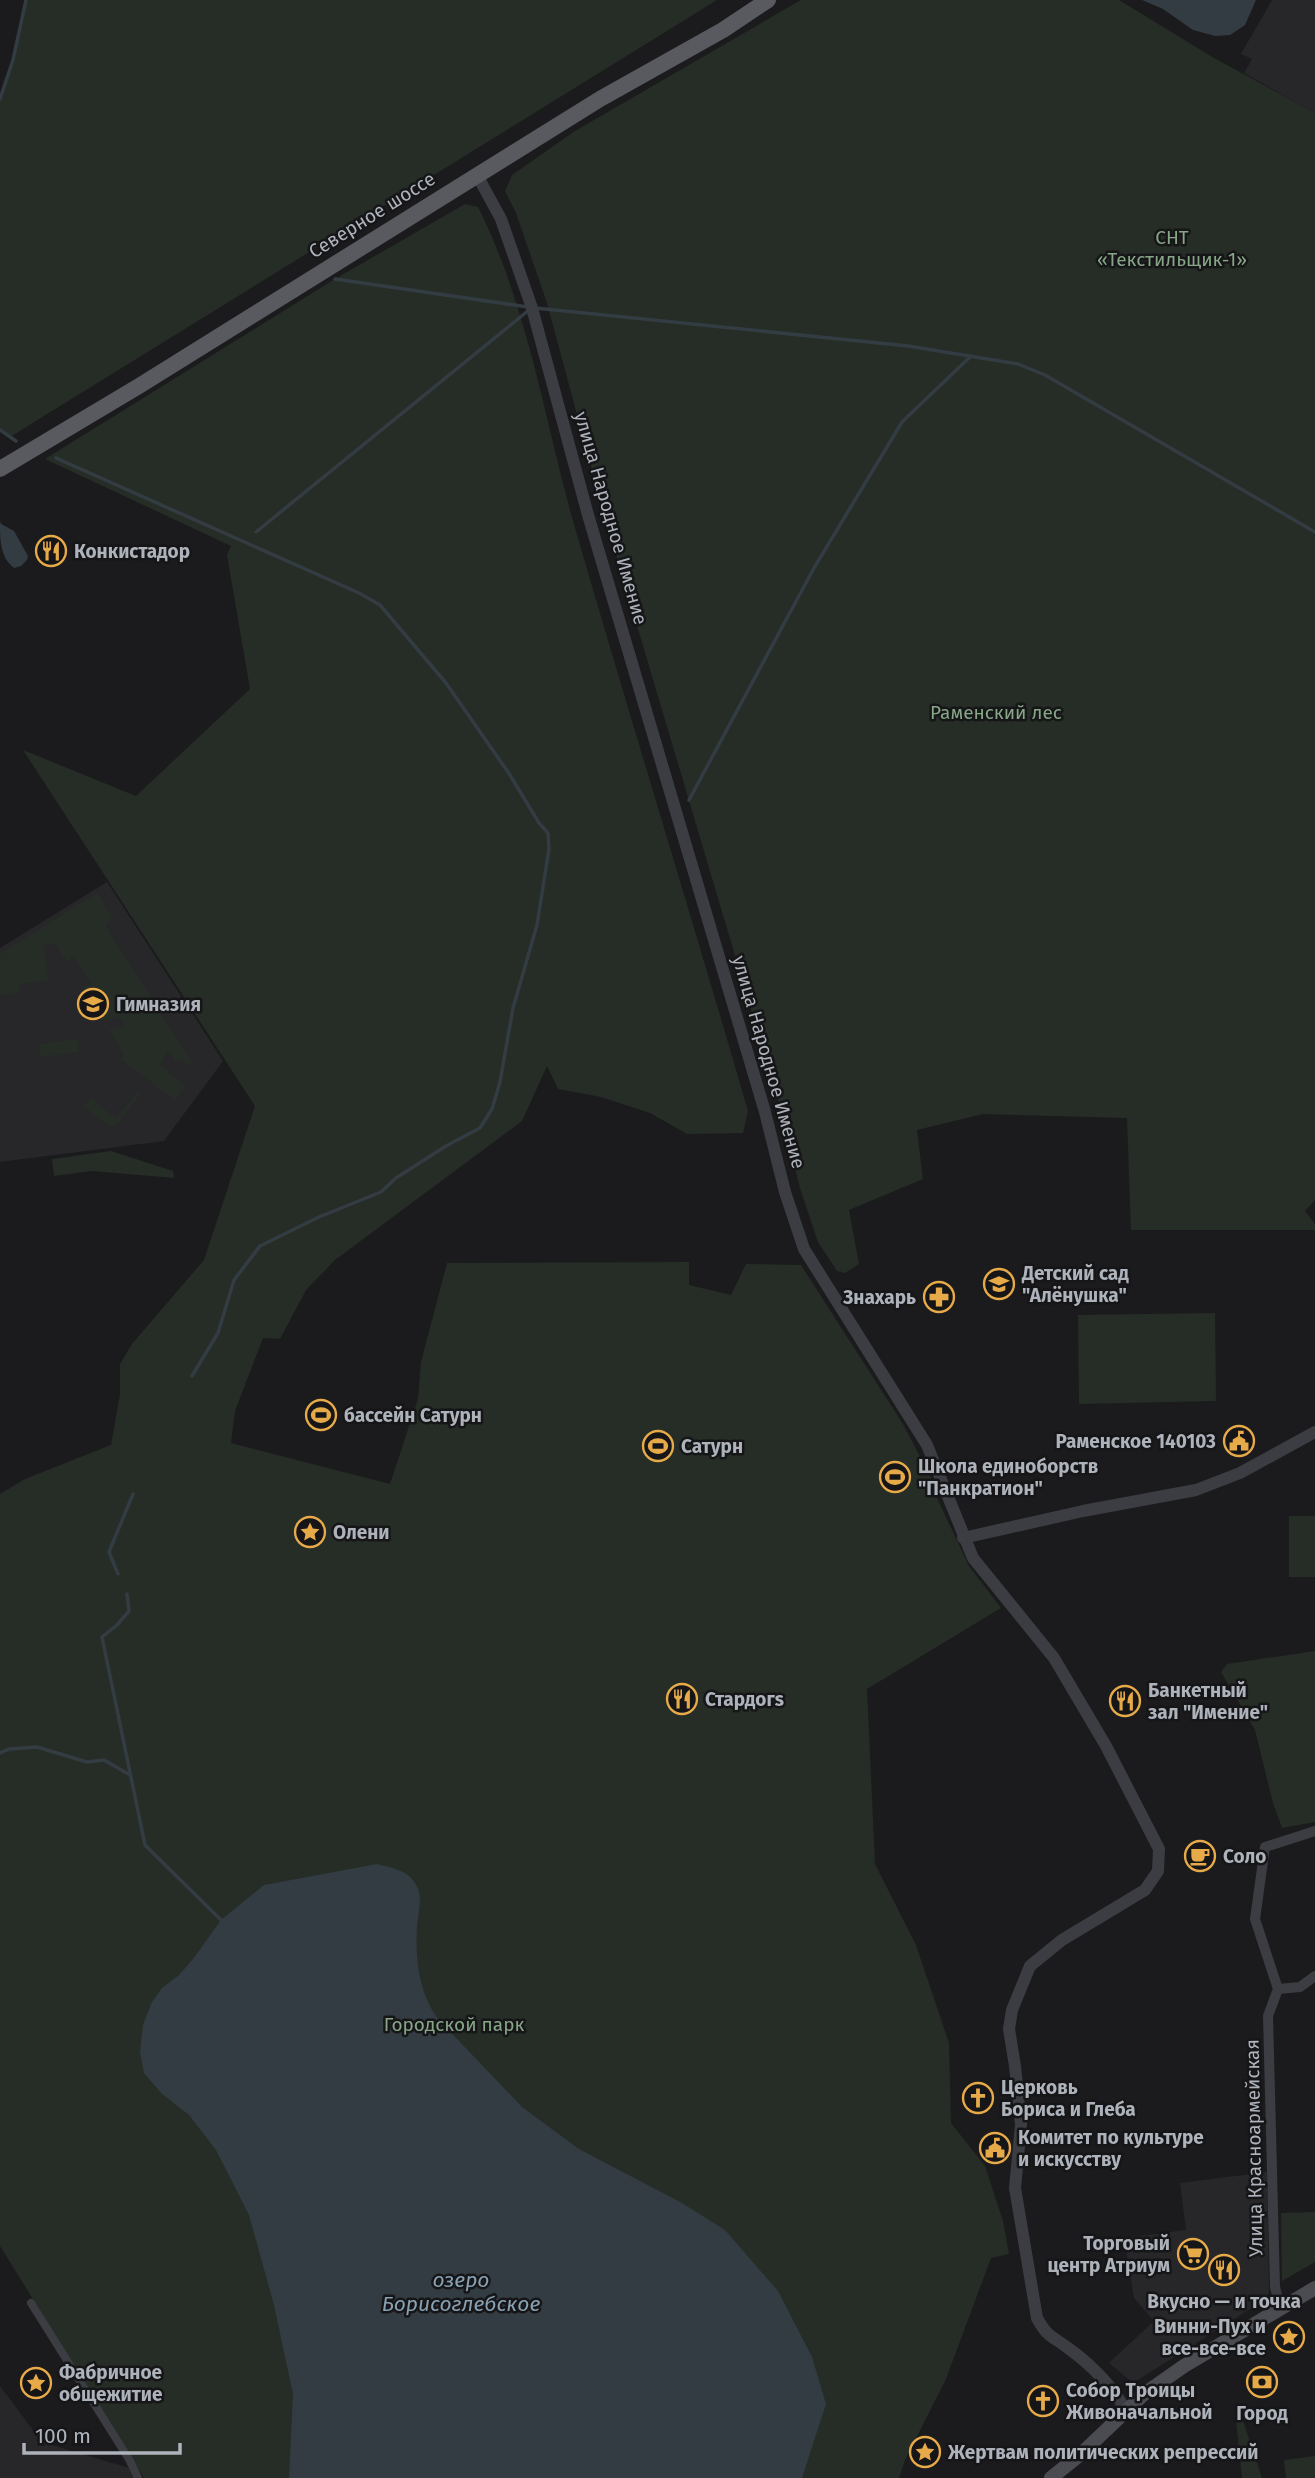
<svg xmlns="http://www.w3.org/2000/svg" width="1315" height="2478" font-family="'Fira Sans',sans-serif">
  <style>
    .built { fill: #27272a }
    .green { fill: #252d26 }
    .water { fill: #333c42 }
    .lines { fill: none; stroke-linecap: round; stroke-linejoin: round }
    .stream { stroke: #333c42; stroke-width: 3.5 }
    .pedestrian { stroke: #3c3d42; stroke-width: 8 }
    .minor { stroke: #3c3d42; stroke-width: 10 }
    .tertiary { stroke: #3c3d42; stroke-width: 12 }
    .secondary { stroke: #4a4c52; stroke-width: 14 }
    .primary { stroke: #585a60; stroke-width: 16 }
    .labels { text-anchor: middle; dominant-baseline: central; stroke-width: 5; stroke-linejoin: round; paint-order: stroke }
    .street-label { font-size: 19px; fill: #aeb3bb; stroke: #161618 }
    .park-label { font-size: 19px; fill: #87a587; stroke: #161618 }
    .poi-label { font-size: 19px; font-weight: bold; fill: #aeb3bb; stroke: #161618; text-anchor: start }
    .water-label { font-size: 21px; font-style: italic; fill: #88a1b3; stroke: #161618 }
  </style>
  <rect width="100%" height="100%" fill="#1b1b1d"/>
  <!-- built -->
  <g class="built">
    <polygon points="1272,0 1315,0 1315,113 1244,73 1252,59 1241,54"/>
    <polygon points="107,882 223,1061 164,1141 0,1162 0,948"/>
    <polygon points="1267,2172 1269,2292 1266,2299 1133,2383 1109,2363 1154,2321 1134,2298 1124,2238 1186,2230 1180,2183"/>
    <polygon points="0,2386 42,2442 129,2468 133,2478 0,2478"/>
  </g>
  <!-- green -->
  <g class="green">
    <polygon points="26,0 717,0 10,437 0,430 0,99 13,60"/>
    <polygon points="801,0 1119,0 1214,58 1315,113 1315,1200 1305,1211 1315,1224 1315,1230 1131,1230 1127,1118 983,1114 917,1130 923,1179 849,1210 859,1264 845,1273 837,1271 818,1242 800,1188 780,1107 603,511 547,303 516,213 505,191 512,175 575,131"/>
    <path d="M465,204L478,207C527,304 544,417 573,521C630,718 691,914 748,1111L743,1133L687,1134L650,1113L601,1097L558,1089L547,1066L522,1121L335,1260L306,1290L280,1339L263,1338L235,1411L231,1443L390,1484L418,1399L421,1362L447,1263L689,1262V1285L731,1295L746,1264L801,1265L903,1424L931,1478L938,1500L969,1566L1001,1608L867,1689L875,1864L916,1945L949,2043L951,2123L985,2166L1003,2221L1009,2254L991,2258L946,2379L905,2460L899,2478H144L0,2246V1494L25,1479L111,1445L120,1394V1364L132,1344L204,1260L255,1106L23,750L136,796L250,689L227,555L231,546L45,459L335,279Z"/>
    <polygon points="97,893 113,918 105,925 192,1063 187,1066 182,1058 176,1061 169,1050 160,1065 186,1086 175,1100 121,1059 124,1055 109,1030 126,1026 120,1017 103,1021 83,987 91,984 74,957 67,962 56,944 44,946 48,981 19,984 19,992 0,995 0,954"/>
    <polygon points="77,1039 79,1052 40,1057 39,1044"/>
    <polygon points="139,1090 140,1094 116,1125 110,1126 83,1106 92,1099 116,1119"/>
    <polygon points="111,1151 173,1171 174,1178 92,1171 54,1176 52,1159"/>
    <polygon points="1215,1313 1216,1401 1079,1404 1078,1315"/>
    <rect x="1289" y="1516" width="26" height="61"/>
    <polygon points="1315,1651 1315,1822 1282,1828 1273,1803 1255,1730 1221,1672 1227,1664"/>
    <polygon points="1315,2212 1315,2262 1282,2281 1281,2213"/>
    <polygon points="1235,2410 1240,2412 1262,2478 1242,2478"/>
    <polygon points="1315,2456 1315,2478 1286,2478 1284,2460"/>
  </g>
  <!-- water -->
  <g class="water">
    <polygon points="1142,0 1256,0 1245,25 1230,35 1215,36 1193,30 1163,9"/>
    <path d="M0,521L1,524L14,531L28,556L27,560L21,566L14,568C0,557 0,540 0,521Z"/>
    <path d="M377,1864C392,1868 407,1870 415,1883C424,1896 418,1912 417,1926C415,1959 419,1995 439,2020L522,2107L579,2149L682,2203L725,2230L778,2291L812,2357L826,2404L802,2478H289L293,2394L274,2305L249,2215L216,2150L189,2115L161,2093L144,2073L140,2052L143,2025L152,2002L162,1988L179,1975L193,1959L221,1920L264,1885Z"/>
  </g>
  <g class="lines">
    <!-- stream -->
    <g class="stream">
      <polyline points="0,99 13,60 26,0"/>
      <polyline points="335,279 528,307"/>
      <polyline points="535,308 908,346 1018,364 1045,375 1315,532"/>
      <polyline points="0,430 16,441"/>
      <polyline points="56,458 359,593 380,605 446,683 510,775 539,823 548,833 549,849 537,925 513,1008 500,1082 492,1109 480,1128 446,1146 396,1178 381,1192 319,1217 260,1246 234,1280 218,1333 192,1376"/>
      <polyline points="256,532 529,310"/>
      <polyline points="689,800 814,568 902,422 971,356"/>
      <polyline points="118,1574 109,1552 133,1494"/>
      <polyline points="127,1594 129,1611 117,1625 102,1637 145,1845 221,1920"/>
      <polyline points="0,1753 9,1749 37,1747 87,1762 104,1760 130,1775"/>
    </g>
    <!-- pedestrian -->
    <polyline class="pedestrian" points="31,2303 130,2461 138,2478"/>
    <!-- minor -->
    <g class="minor">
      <polyline points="1278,1989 1300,1987 1315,1976"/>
      <polyline points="1280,2307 1275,2287 1268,2016 1278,1989 1255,1919 1265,1847 1315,1831"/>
    </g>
    <!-- tertiary -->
    <g class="tertiary">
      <path d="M477,175L501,219L532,308L588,515L765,1112L785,1192L804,1249L927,1445L973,1558L1054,1658L1106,1746L1159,1849L1158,1871L1145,1890L1062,1940L1030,1966L1012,2010L1009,2029L1015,2066L1021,2125L1015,2188L1037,2318C1048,2338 1051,2335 1068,2348C1089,2363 1114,2387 1125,2410"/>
      <polyline points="963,1538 1083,1511 1196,1490 1240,1473 1315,1432"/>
    </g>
    <!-- secondary -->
    <polyline class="secondary" points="1051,2478 1082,2453 1144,2394 1184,2366 1315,2288"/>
    <!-- primary -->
    <polyline class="primary" points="0,469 139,386 600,99 723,30 768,0"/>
  </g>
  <!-- icons -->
  <defs>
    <g id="restaurant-ring" transform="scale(1.575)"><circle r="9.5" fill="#161618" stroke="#e7aa49" stroke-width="1.5"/><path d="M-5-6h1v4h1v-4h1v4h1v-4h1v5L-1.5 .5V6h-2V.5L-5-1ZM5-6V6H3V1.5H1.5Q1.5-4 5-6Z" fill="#e7aa49"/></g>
    <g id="school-ring" transform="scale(1.575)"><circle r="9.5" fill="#161618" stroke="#e7aa49" stroke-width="1.5"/><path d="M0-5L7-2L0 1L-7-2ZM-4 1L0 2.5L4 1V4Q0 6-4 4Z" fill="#e7aa49"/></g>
    <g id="pharmacy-ring" transform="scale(1.575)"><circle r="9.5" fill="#161618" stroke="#e7aa49" stroke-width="1.5"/><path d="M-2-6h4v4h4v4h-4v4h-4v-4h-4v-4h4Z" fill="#e7aa49"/></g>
    <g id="stadium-ring" transform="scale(1.575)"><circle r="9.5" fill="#161618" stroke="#e7aa49" stroke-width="1.5"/><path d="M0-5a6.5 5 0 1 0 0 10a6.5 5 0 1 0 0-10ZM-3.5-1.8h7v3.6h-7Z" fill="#e7aa49"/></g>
    <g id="civic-ring" transform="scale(1.575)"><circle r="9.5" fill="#161618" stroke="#e7aa49" stroke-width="1.5"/><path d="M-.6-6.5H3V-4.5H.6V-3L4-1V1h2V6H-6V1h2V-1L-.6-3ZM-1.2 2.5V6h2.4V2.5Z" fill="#e7aa49"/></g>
    <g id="sight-ring" transform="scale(1.575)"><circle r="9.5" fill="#161618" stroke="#e7aa49" stroke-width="1.5"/><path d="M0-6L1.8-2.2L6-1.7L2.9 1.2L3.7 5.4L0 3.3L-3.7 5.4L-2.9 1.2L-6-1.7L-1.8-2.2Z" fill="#e7aa49"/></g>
    <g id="cafe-ring" transform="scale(1.575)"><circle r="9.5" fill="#161618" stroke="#e7aa49" stroke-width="1.5"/><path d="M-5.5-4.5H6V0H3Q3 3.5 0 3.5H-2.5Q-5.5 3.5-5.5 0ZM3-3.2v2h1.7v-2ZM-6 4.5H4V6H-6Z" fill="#e7aa49"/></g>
    <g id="church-ring" transform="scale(1.575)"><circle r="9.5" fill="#161618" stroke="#e7aa49" stroke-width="1.5"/><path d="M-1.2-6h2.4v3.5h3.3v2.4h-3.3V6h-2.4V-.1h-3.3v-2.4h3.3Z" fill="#e7aa49"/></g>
    <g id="supermarket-ring" transform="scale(1.575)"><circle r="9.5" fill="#161618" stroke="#e7aa49" stroke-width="1.5"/><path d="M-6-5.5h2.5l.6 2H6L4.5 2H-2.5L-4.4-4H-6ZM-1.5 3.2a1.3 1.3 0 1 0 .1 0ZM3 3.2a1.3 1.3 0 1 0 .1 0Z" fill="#e7aa49"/></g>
    <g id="bank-ring" transform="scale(1.575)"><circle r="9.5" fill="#161618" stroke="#e7aa49" stroke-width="1.5"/><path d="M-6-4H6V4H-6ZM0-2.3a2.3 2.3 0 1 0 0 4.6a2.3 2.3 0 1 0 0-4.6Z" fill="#e7aa49"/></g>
  </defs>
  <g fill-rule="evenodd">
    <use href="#restaurant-ring" x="51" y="551"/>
    <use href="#school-ring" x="93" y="1004"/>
    <use href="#school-ring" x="999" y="1284"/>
    <use href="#pharmacy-ring" x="939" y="1297"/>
    <use href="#stadium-ring" x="321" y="1415"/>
    <use href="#civic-ring" x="1239" y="1441"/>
    <use href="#stadium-ring" x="658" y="1446"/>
    <use href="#stadium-ring" x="895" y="1477"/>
    <use href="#sight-ring" x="310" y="1532"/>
    <use href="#restaurant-ring" x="682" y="1699"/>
    <use href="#restaurant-ring" x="1125" y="1701"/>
    <use href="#cafe-ring" x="1200" y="1856"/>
    <use href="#church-ring" x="978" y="2098"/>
    <use href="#civic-ring" x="995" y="2148"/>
    <use href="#supermarket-ring" x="1193" y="2254"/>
    <use href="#restaurant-ring" x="1224" y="2270"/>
    <use href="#sight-ring" x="1289" y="2337"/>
    <use href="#bank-ring" x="1262" y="2382"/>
    <use href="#sight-ring" x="36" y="2383"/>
    <use href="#church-ring" x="1043" y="2401"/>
    <use href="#sight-ring" x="925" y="2452"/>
  </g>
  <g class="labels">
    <!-- street labels -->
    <g class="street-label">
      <text transform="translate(372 215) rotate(-32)">Северное шоссе</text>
      <text transform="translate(611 518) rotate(74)">улица Народное Имение</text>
      <text transform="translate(769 1062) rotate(74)">улица Народное Имение</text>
      <text transform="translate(1254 2148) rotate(-91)">Улица Красноармейская</text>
    </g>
    <!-- park labels -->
    <g class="park-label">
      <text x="1172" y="237">СНТ<tspan x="1172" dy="22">«Текстильщик-1»</tspan></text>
      <text x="996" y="712">Раменский лес</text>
      <text x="454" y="2024">Городской парк</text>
    </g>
    <!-- poi labels -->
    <g class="poi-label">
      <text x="74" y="551">Конкистадор</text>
      <text x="116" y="1004">Гимназия</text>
      <text x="1022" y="1273">Детский сад<tspan x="1022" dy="22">"Алёнушка"</tspan></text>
      <text x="916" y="1297" text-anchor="end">Знахарь</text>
      <text x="344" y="1415">бассейн Сатурн</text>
      <text x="1216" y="1441" text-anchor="end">Раменское 140103</text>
      <text x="681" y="1446">Сатурн</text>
      <text x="918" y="1466">Школа единоборств<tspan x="918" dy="22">"Панкратион"</tspan></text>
      <text x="333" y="1532">Олени</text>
      <text x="1148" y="1690">Банкетный<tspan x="1148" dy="22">зал "Имение"</tspan></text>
      <text x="705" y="1699">Стардогs</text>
      <text x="1223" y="1856">Соло</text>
      <text x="1001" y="2087">Церковь<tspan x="1001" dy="22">Бориса и Глеба</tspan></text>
      <text x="1018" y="2137">Комитет по культуре<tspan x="1018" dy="22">и искусству</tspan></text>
      <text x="1170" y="2243" text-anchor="end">Торговый<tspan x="1170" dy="22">центр Атриум</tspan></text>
      <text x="1224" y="2301" text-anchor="middle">Вкусно — и точка</text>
      <text x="1266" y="2326" text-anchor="end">Винни-Пух и<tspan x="1266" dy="22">все-все-все</tspan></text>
      <text x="59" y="2372">Фабричное<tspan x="59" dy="22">общежитие</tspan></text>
      <text x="1066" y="2390">Собор Троицы<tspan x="1066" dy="22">Живоначальной</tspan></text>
      <text x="1262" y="2413" text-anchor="middle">Город</text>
      <text x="948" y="2452">Жертвам политических репрессий</text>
    </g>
    <!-- water labels -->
    <g class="water-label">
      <text x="461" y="2280">озеро<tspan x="461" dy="24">Борисоглебское</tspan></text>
    </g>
  </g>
  <!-- scale -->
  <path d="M24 2443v10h156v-10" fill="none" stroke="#aeb3bb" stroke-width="3.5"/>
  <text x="35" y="2443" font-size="21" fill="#aeb3bb" stroke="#161618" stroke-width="5" paint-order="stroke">100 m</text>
</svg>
